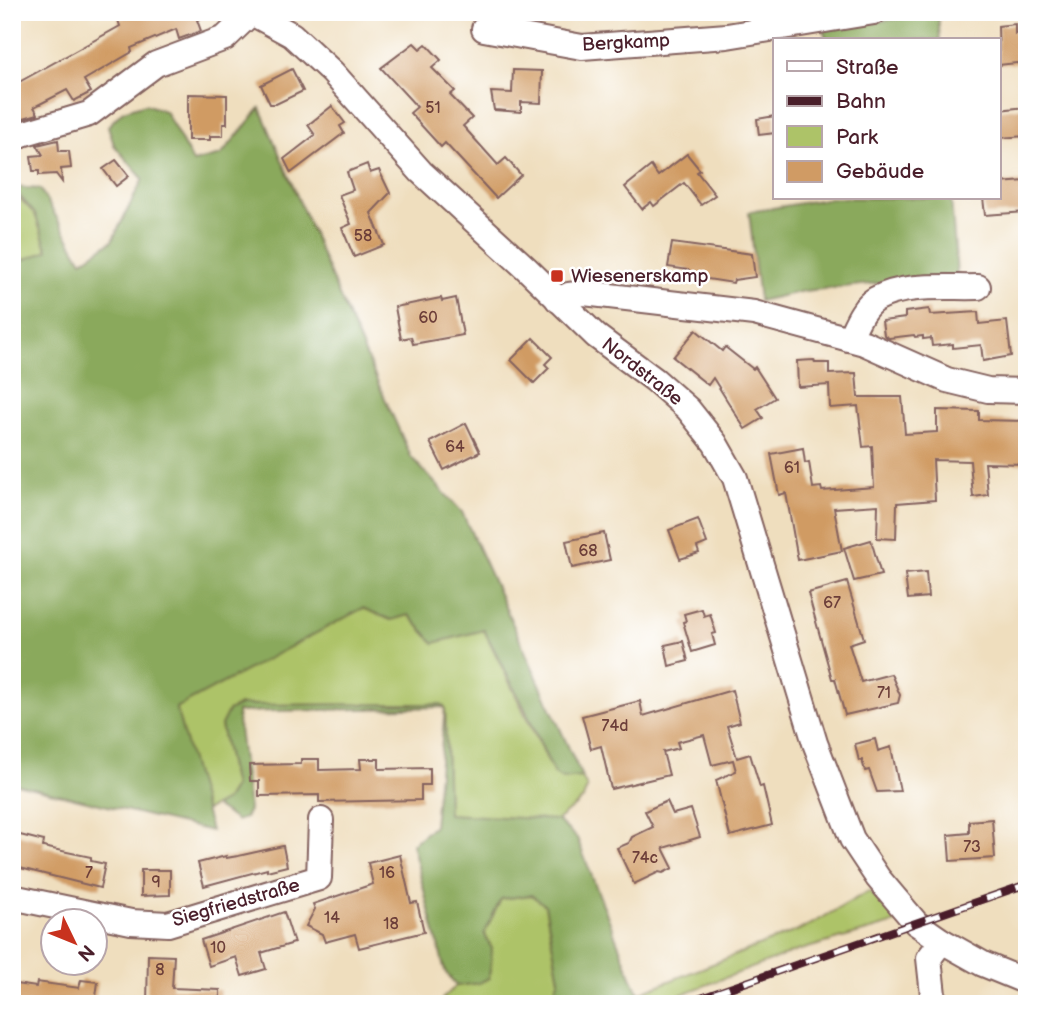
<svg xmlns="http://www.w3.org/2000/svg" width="1039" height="1016" font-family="'Balsamiq Sans',sans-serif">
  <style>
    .green { fill: #adc368; stroke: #7c714a; stroke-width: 2 }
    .forest { fill: #8aa95c; stroke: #6a6444; stroke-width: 2 }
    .building { fill: #d09b64 }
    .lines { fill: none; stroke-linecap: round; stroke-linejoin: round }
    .minor-casing { stroke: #84625e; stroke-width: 28 }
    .minor { stroke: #fff; stroke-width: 24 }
    .rail-casing { stroke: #4a1f2b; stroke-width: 8 }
    .rail { stroke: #fff; stroke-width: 5; stroke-dasharray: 16; stroke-linecap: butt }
    .poi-dot { fill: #c8321e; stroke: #fff; stroke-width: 2.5 }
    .labels { text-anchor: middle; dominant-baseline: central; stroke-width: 5; stroke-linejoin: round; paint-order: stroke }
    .number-label { font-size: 16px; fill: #6c3e39 }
    .street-label { font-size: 19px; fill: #4a1f2b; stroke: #fff }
    .poi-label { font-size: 19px; fill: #4a1f2b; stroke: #fff; text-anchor: start }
  </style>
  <rect width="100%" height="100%" fill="#fff"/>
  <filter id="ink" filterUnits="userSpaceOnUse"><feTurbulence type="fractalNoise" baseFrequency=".0143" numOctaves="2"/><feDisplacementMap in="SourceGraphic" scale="14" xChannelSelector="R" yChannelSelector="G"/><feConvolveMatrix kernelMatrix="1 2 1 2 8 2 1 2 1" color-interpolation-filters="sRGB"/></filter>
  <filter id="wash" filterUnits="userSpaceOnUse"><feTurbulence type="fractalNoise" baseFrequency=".00686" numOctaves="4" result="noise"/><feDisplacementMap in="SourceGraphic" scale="28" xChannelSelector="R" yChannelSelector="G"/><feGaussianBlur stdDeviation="1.57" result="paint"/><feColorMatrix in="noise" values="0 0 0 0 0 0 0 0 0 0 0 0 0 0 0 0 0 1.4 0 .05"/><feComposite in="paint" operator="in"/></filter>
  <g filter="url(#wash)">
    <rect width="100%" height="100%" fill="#efdebe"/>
    <!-- green -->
    <g class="green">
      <polygon points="20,199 35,214 48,252 12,264 12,202"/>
      <polygon points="363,608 391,620 409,615 434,643 484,630 554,774 563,778 582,777 587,787 583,799 557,820 453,821 448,814 445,707 441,704 240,705 221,725 234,787 226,800 205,811 156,718 158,689"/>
      <polygon points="869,891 899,922 797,951 658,1003 645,1004 639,993 806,927"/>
      <polygon points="531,895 545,905 559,979 550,1004 450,1004 442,999 456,986 479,983 492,949 484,933 501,899"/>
    </g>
    <!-- forest -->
    <g class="forest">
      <polygon points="938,13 940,40 826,40 824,29"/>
      <polygon points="145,104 165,111 193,162 221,155 260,108 338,293 411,457 462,512 582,777 563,779 554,774 525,709 484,630 434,643 409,615 391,620 363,608 176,708 211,831 12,783 12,264 48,251 35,214 12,187 40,189 82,261 112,241 143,179 114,145 108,126 123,111"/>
      <polygon points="831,198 951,198 957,275 804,291 759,301 749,212"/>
      <polygon points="441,704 445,707 448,814 557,820 577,838 634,984 645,1004 550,1004 559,979 545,905 531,895 501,899 484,933 492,949 489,978 479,983 456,986 445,971 412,844 434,826 445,707 237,712 249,810 245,818 237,821 215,806 226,800 234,787 221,725 228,711 240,705"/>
    </g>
    <g id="blocks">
      <!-- building -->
      <g class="building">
        <polygon points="134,12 214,12 197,20 201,31 179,39 176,29 131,48 132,52 84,80 91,92 74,101 67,90 34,107 38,114 20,119 12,108 12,86 120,26 118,20"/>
        <polygon points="1015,24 1015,34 1027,33 1027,62 999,65 998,26"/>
        <polygon points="414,43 420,49 426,44 441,60 432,68 455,91 450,95 472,118 463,126 498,165 506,158 521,175 496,198 445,143 441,147 410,113 417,107 381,68"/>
        <polygon points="292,69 303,91 276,104 270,104 261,85"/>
        <polygon points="513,70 542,71 541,103 521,102 521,112 494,110 491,92 512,93"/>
        <polygon points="188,94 227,95 227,124 223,124 223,136 210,136 210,140 188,140"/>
        <polygon points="332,106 345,123 340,126 344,133 291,173 284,159 315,135 308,125"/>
        <polygon points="1027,107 1027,136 999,138 999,110"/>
        <polygon points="775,116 775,133 759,135 757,119"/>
        <polygon points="58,140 59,151 69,151 71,168 61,169 62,182 56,174 39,175 39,171 33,171 31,156 43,155 37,145"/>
        <polygon points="687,154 700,170 697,172 715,195 701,205 684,183 654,206 651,202 642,209 625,187 651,166 658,176"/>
        <polygon points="116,160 129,176 116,186 103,169"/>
        <polygon points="367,164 370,173 379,170 390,193 371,213 384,245 354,257 342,228 351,224 339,195 353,190 347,172"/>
        <polygon points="1027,181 1027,212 985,215 983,198 999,198 999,183"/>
        <polygon points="672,243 752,254 755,277 734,280 733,283 688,276 689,270 668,267"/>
        <polygon points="441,298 442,301 456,298 463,335 413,344 411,337 401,339 395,307"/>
        <polygon points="929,309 930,315 978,312 979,324 1007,321 1011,356 983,361 981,345 953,348 953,344 932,346 931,338 923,339 923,336 915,337 914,335 889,338 884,335 882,321 905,318 905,312"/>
        <polygon points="696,330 722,351 725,347 753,369 755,367 775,398 757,409 763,418 745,429 713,378 708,385 673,357"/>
        <polygon points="533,338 552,357 545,364 549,368 534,383 511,360"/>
        <polygon points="814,360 815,363 829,363 829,374 856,373 858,397 902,397 905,434 937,432 937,410 979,411 979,420 1027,421 1027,464 985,463 988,495 973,497 970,461 933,460 935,500 897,503 896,539 877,538 878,505 834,508 842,551 798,560 786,493 779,495 771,454 803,448 805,463 809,462 813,488 821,487 822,491 874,487 872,446 863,447 858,406 830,408 829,385 798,387 797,361"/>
        <polygon points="466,423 480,452 444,470 430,442"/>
        <polygon points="698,519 707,543 697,547 699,553 680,559 669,530"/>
        <polygon points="604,533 610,560 572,568 566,541"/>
        <polygon points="871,540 881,575 854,581 844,548"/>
        <polygon points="926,572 928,597 908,599 905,574"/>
        <polygon points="847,582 864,639 849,644 861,682 891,674 900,695 898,703 845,715 835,679 832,679 808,593"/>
        <polygon points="702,609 704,616 710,614 716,633 712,634 715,645 692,652 683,622 686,621 684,614"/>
        <polygon points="683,641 688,661 669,666 665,645"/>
        <polygon points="732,690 740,722 727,726 737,758 750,754 760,787 763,786 772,825 730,836 716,780 736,771 733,760 712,765 704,735 677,742 679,748 663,752 669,775 611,789 601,746 591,749 582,716 640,701 643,716"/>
        <polygon points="875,739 878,751 891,747 900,791 877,792 869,770 865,771 862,760 859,761 855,744"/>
        <polygon points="301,759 319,759 319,770 361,769 360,759 379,759 379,769 430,768 430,785 421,785 421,800 319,802 319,795 259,796 259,781 250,781 249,765 301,764"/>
        <polygon points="667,801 673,814 691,809 700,837 663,848 673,868 663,873 659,872 634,884 617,848 629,843 632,837 653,827 645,811"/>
        <polygon points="992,819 995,858 950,861 948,835 969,833 969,821"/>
        <polygon points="16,834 44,841 43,847 91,857 91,861 105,864 100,888 12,866 12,840 14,840"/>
        <polygon points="283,846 287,866 267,871 267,869 204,886 198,863 226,856 226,858 238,856"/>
        <polygon points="400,855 411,903 417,902 424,932 359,948 355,934 325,942 322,934 306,926 315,909 313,904 373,884 368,863"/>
        <polygon points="141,870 170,870 170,895 141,896"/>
        <polygon points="284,912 294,943 261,953 266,969 242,976 236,957 209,966 201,940"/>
        <polygon points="148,955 174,956 172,988 220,990 220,1004 147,1004"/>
        <polygon points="81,980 98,982 95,1004 56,1001 56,1004 13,1004 15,984 36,987 37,982 79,988"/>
      </g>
    </g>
  </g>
  <g filter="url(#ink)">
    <use href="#blocks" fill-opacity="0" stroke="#84625e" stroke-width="2"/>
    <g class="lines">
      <!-- minor casing -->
      <g class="minor-casing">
        <g id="minor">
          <polyline points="250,12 292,35 332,72 421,172 527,269 596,336 655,380 688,409 715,443 735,478 815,743 852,839 878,878 916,923 942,941 983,964 1027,982"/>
          <polyline points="484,29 582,47 727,36 874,12"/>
          <polyline points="12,140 22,134 89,114 156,64 225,38 251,13"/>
          <polyline points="558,300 569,295 584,293 754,313 864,343 947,380 988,390 1027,391"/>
          <path d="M849,339C856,325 862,307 876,299C905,283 946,288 978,287"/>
          <polyline points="12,897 131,922 168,924 319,878 321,820"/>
          <polyline points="934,1004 929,958 942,941"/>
        </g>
      </g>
      <!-- minor -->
      <use href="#minor" class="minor"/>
      <!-- rail casing -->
      <g class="rail-casing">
        <polyline id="rail" points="684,1004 1027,884"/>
      </g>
      <!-- rail -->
      <use href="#rail" class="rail"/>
    </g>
  </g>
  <!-- markers -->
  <rect class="poi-dot" x="550" y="269" width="14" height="14" rx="3.5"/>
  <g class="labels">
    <!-- number labels -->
    <g class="number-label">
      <text x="433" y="108">51</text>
      <text x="363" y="236">58</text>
      <text x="428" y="318">60</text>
      <text x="455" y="447">64</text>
      <text x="792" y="468">61</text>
      <text x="588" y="551">68</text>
      <text x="832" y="603">67</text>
      <text x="884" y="693">71</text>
      <text x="615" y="726">74d</text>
      <text x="972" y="847">73</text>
      <text x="645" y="858">74c</text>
      <text x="89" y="873">7</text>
      <text x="387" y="873">16</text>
      <text x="156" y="882">9</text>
      <text x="332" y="918">14</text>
      <text x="391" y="924">18</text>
      <text x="218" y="948">10</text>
      <text x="160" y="970">8</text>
    </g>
    <!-- street labels -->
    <g class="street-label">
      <text transform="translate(626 43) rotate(-3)">Bergkamp</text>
      <text transform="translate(642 372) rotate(38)">Nordstraße</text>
      <text transform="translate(236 903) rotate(-16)">Siegfriedstraße</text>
    </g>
    <!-- poi labels -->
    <g class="poi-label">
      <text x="571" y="276">Wiesenerskamp</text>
    </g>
  </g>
  <!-- margin -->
  <rect width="1039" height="1016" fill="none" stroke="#fff" stroke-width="42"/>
  <!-- legend -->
  <rect x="773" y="38" width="228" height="161" fill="#ffffff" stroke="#b7a5aa" stroke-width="2"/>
  <rect x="787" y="61" width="35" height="10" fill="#ffffff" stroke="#b7a5aa" stroke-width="2"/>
  <text x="836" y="74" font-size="21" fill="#4a1f2b">Straße</text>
  <rect x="787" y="96" width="35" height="10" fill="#4a1f2b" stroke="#b7a5aa" stroke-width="2"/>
  <text x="836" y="108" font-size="21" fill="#4a1f2b">Bahn</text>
  <rect x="787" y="126" width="35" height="21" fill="#adc368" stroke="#b7a5aa" stroke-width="2"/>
  <text x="836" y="144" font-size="21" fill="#4a1f2b">Park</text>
  <rect x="787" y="161" width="35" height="21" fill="#d09b64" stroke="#b7a5aa" stroke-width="2"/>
  <text x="836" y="178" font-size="21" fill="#4a1f2b">Gebäude</text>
  <!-- north arrow -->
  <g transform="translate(74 942) rotate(133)"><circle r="33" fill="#ffffff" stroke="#b7a5aa" stroke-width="2"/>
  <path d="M0-5L12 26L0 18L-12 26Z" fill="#c8321e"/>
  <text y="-10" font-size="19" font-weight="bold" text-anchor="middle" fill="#4a1f2b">N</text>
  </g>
</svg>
